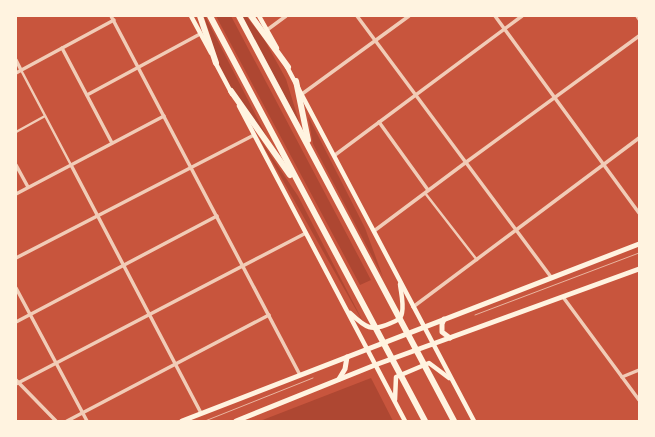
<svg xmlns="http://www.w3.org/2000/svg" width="655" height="437" font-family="'DM Sans',sans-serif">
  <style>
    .green { fill: #ae4732 }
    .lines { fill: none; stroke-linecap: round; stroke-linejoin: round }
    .pedestrian { stroke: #f1ccb7; stroke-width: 2.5 }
    .minor { stroke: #f1ccb7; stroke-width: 3.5 }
    .secondary { stroke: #fff3e0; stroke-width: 4.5 }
    .primary { stroke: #fff3e0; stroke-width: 5 }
    .motorway { stroke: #fff3e0; stroke-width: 6 }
    .tram { stroke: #e9b49f; stroke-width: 1 }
  </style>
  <rect width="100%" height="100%" fill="#c8553d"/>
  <!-- green -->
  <g class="green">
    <polygon points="204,16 205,16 268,139 231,88 219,64"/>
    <polygon points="216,16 231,16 371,280 360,285"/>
    <polygon points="242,16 246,16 264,39 286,79 300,125"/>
    <polygon points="308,116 365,228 383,277 313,144"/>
    <polygon points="259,138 298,196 368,331"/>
    <polygon points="371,378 393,421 260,421"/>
  </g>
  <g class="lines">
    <!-- pedestrian -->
    <g class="pedestrian">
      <polyline points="21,70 71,165"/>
      <polyline points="16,132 45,116"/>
      <polyline points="425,193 477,260"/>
    </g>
    <!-- minor -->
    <g class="minor">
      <polyline points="111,16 300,375"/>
      <polyline points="357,16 551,277"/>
      <polyline points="495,16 639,213"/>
      <polyline points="637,16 639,19"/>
      <polyline points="267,30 286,16"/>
      <polyline points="62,48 112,143"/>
      <polyline points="16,60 21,70"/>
      <polyline points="16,73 114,20"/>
      <polyline points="302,94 409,16"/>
      <polyline points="87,95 200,34"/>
      <polyline points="379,122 428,190"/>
      <polyline points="335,155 522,16"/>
      <polyline points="16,165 28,187"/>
      <polyline points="71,165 201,413"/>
      <polyline points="16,194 164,116"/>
      <polyline points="374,231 465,163 639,36"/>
      <polyline points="16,258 254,135"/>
      <polyline points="16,288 87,421"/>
      <polyline points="563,297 639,400"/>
      <polyline points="413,307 639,138"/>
      <polyline points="16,322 217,216"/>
      <polyline points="622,377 639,370"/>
      <polyline points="16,380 56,421"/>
      <polyline points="16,384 306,233"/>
      <polyline points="67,421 269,315"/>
    </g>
    <!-- secondary -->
    <g class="secondary">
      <polyline points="191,16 211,53"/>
      <polyline points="259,16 277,48"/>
      <polyline points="215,62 232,94"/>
      <polyline points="286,65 474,421"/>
      <polyline points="239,106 405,421"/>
      <path d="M350,313C366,328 371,332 391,323C396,321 401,319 402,313C404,304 401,293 400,284"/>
      <polyline points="395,400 396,377 429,363 449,378"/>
    </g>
    <!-- primary -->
    <g class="primary">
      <polyline points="444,319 442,324 442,332 450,338"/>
      <polyline points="339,379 345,369 347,357"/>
      <polyline points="182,421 639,244"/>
      <polyline points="236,421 375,365 639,269"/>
    </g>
    <!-- motorway -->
    <g class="motorway">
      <polyline points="200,16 216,63"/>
      <polyline points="210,16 425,421"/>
      <polyline points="239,16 454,421"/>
      <polyline points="251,16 288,67"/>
      <polyline points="296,81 308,140"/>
      <polyline points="231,91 290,175"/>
    </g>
    <!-- tram -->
    <g class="tram">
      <polyline points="475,315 639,253"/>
      <polyline points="205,421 313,378"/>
    </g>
  </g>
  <!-- border -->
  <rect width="655" height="437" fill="none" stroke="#fff3e0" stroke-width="34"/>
</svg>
